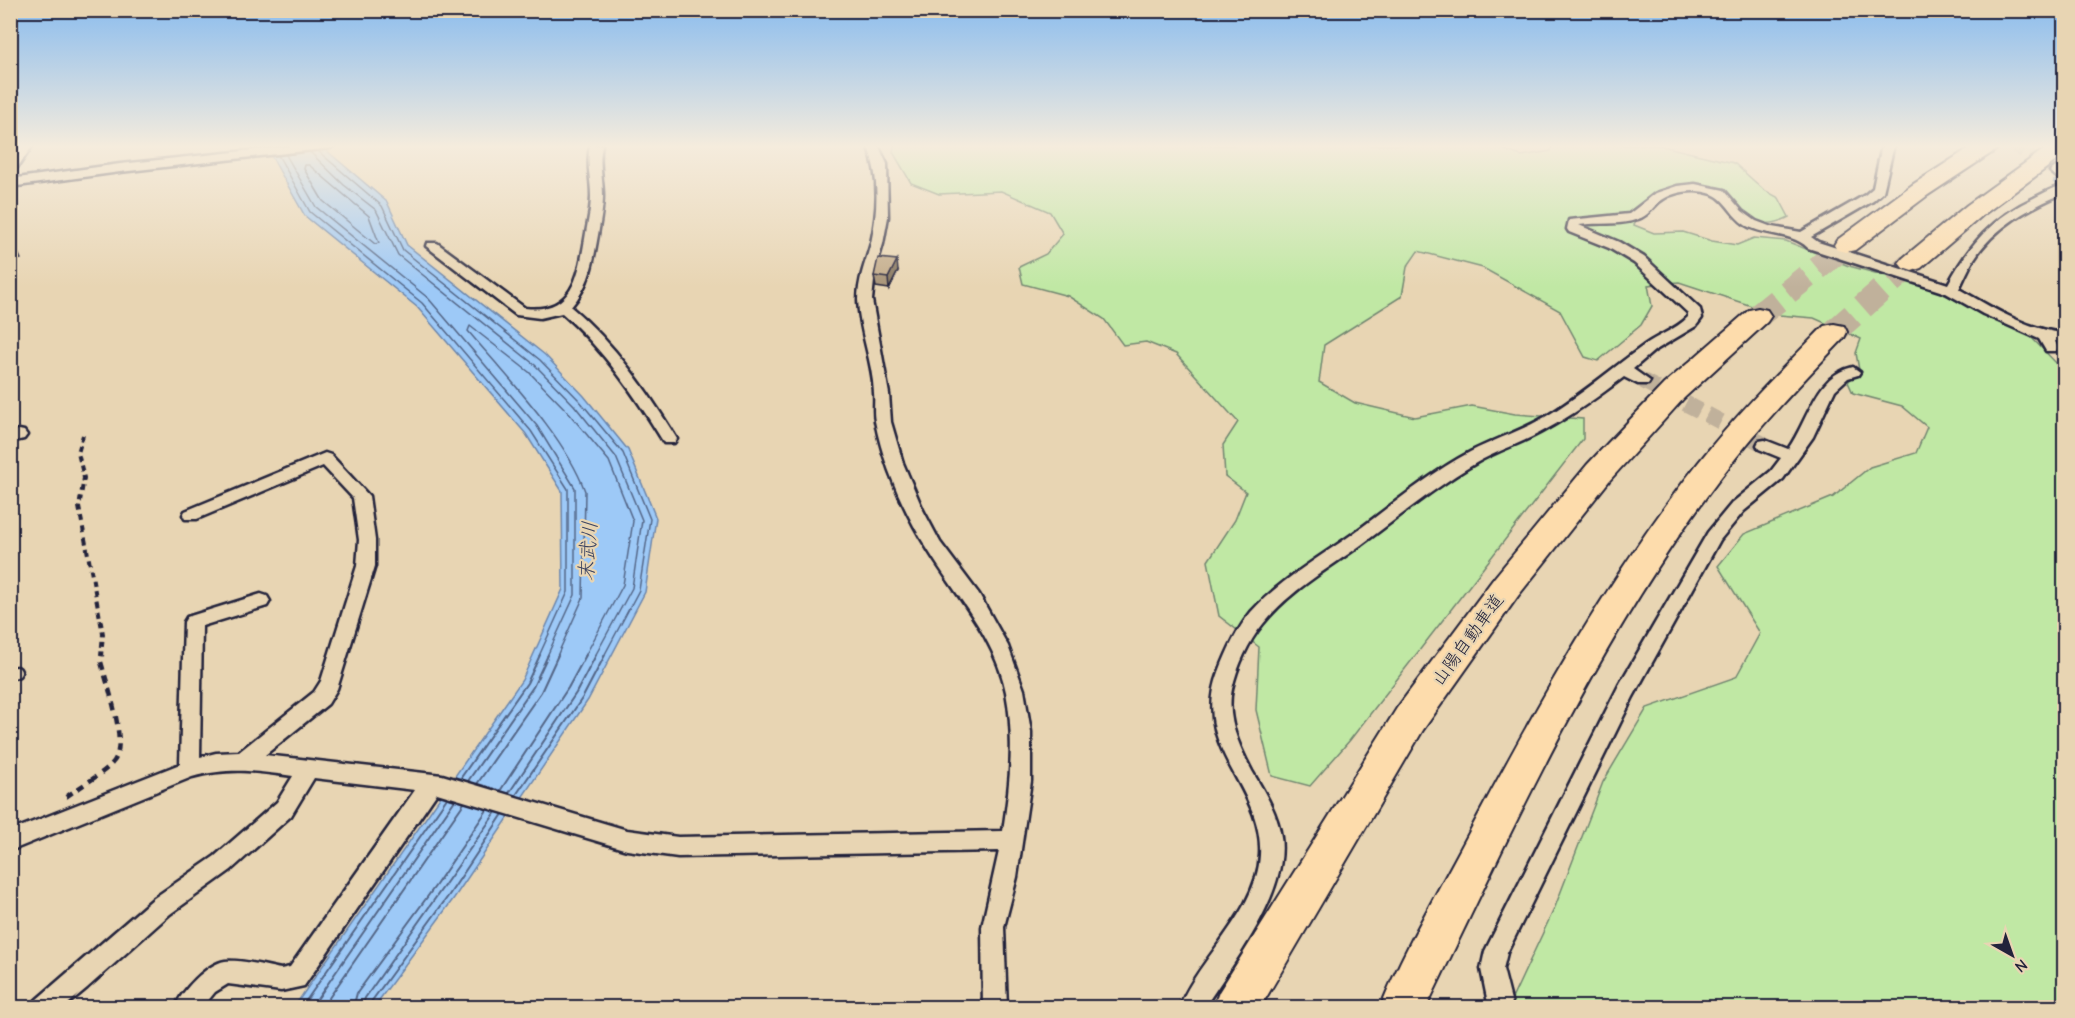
<svg xmlns="http://www.w3.org/2000/svg" width="2075" height="1018" font-family="'Comic Neue','Klee One',sans-serif">
  <style>
    .green { fill: #c0e8a4; stroke: #718570; stroke-width: 1.5 }
    .water { fill: #9dc9f7; stroke: #6c86ac; stroke-width: 1.5 }
    .lines { fill: none; stroke-linecap: round; stroke-linejoin: round }
    .shore-far1 { stroke: #536586; stroke-width: 1.5 }
    .shore { stroke: #536586; stroke-width: 2 }
    .stream { stroke: #6c86ac; stroke-width: 4.5 }
    .minor-tunnel-far1 { stroke: #c0b19b; stroke-width: 13; stroke-dasharray: 13 7; stroke-linecap: butt }
    .minor-tunnel { stroke: #c0b19b; stroke-width: 16; stroke-dasharray: 16 8; stroke-linecap: butt }
    .motorway-tunnel { stroke: #c0b19b; stroke-width: 25; stroke-dasharray: 25 13; stroke-linecap: butt }
    .service-casing { stroke: #22223b; stroke-width: 15 }
    .minor-casing { stroke: #22223b; stroke-width: 5 }
    .primary-casing { stroke: #22223b; stroke-width: 5 }
    .motorway-casing { stroke: #22223b; stroke-width: 4 }
    .path-far1 { stroke: #22223b; stroke-width: 4; stroke-dasharray: 6 4.5; stroke-linecap: butt }
    .path { stroke: #22223b; stroke-width: 4.5; stroke-dasharray: 8 6; stroke-linecap: butt }
    .service { stroke: #e8d5b3; stroke-width: 10 }
    .minor { fill: #e8d5b3; fill-rule: evenodd }
    .primary { fill: #fddcac; fill-rule: evenodd }
    .motorway { fill: #fddcac; fill-rule: evenodd }
    .wall { fill: #a89478; stroke: #22223b; stroke-width: 1.5 }
    .shaded-wall { fill: #887861; stroke: #22223b; stroke-width: 1.5 }
    .building { fill: #c3ac8b; stroke: #22223b; stroke-width: 1.5 }
    .labels { text-anchor: middle; dominant-baseline: central; stroke-width: 4.5; stroke-linejoin: round; paint-order: stroke }
    .street-label { font-size: 18px; fill: #22223b; stroke: #e8d5b3 }
    .water-label { font-size: 20px; font-style: italic; fill: #3b4361; stroke: #e8d5b3 }
  </style>
  <rect width="100%" height="100%" fill="#e8d5b3"/>
  <filter id="ink" filterUnits="userSpaceOnUse"><feTurbulence type="fractalNoise" baseFrequency=".0167" numOctaves="2"/><feDisplacementMap in="SourceGraphic" scale="12" xChannelSelector="R" yChannelSelector="G"/><feConvolveMatrix kernelMatrix="1 2 1 2 8 2 1 2 1" color-interpolation-filters="sRGB"/></filter>
  <g filter="url(#ink)">
    <!-- green -->
    <path class="green" d="M894,145H1492L1521,156L1551,151L1552,145H1658L1734,163L1764,190L1779,198L1789,217C1778,223 1766,226 1753,220C1743,215 1738,203 1730,196C1713,181 1668,182 1650,196C1642,202 1637,216 1634,225L1654,233L1683,232L1712,241L1737,245L1754,238L1786,241L1849,266L1931,288L2030,336L2058,365L2064,369V1007H1511L1510,1003L1555,907L1603,782L1647,708L1736,677L1760,633L1718,566L1744,534L1833,497L1870,467L1916,453L1927,427L1902,406L1853,393L1848,382L1859,370L1856,353L1861,339L1814,318L1779,315L1679,282L1648,285L1652,306L1641,325L1598,361L1585,357L1560,311L1483,268L1418,251L1407,267L1402,296L1324,345L1319,382L1355,403L1415,417L1472,406L1515,414L1583,419V439L1350,740L1310,786L1272,776L1256,710L1259,647L1219,616L1208,561L1235,520L1246,492L1225,476L1223,445L1238,422L1176,354L1146,342L1123,345L1104,319L1068,296L1023,284L1019,267L1046,254L1063,234L1050,212L1001,191L939,194L911,183L893,152Z"/>
    <!-- water -->
    <polygon class="water" points="265,145 320,145 387,202 407,245 545,355 584,396 628,450 656,518 645,592 588,700 454,898 374,1007 294,1007 522,680 563,589 562,491 526,434 417,307 305,216"/>
    <g class="lines">
      <!-- shore-far1 -->
      <g class="shore-far1">
        <polyline points="318,151 382,206 403,250 540,360 579,400 623,453 650,519 639,590 604,656"/>
        <polyline points="310,152 344,185 376,210 398,255 535,365 574,405 616,457 642,520 632,588 595,656"/>
        <polyline points="278,155 310,212 422,303 531,431 568,489 568,592 539,656"/>
        <polyline points="286,155 316,207 428,298 537,426 575,488 575,595 547,656"/>
        <polygon points="305,165 309,165 369,216 379,243 375,244 323,201 304,169"/>
        <path d="M557,656L583,598L585,491C565,436 506,376 468,331L470,326L529,372L567,411L609,461L633,521L623,585L585,656"/>
      </g>
      <!-- shore -->
      <g class="shore">
        <polyline points="460,779 527,683 540,655"/>
        <polyline points="468,781 533,687 548,655"/>
        <polyline points="477,784 541,692 558,655"/>
        <polyline points="500,791 568,688 586,655"/>
        <polyline points="509,793 576,693 596,655"/>
        <polyline points="516,795 583,697 605,655"/>
        <polyline points="301,1008 447,798"/>
        <polyline points="311,1008 455,800"/>
        <polyline points="322,1008 464,803"/>
        <polyline points="353,1008 357,993 436,885 487,810"/>
        <polyline points="362,1008 365,998 496,812"/>
        <polyline points="370,1008 371,1002 449,895 503,814"/>
      </g>
      <!-- stream -->
      <polyline class="stream" points="2055,182 2064,186"/>
      <!-- minor-tunnel-far1 -->
      <polyline class="minor-tunnel-far1" points="2012,145 2056,171"/>
      <!-- minor-tunnel -->
      <polyline class="minor-tunnel" points="1643,381 1765,445"/>
      <!-- motorway-tunnel -->
      <g class="motorway-tunnel">
        <polyline points="1758,316 1846,245"/>
        <polyline points="1834,332 1912,263"/>
      </g>
      <!-- service casing -->
      <g class="service-casing">
        <polyline id="service" points="10,674 16,672"/>
      </g>
      <!-- minor casing -->
      <g class="minor-casing">
        <g id="minor">
          <polygon points="302,145 336,145 330,148 120,172 10,187 10,179 120,164"/>
          <path d="M590,145H602C598,165 603,177 603,196C603,207 601,218 599,229C594,258 591,284 571,307C615,344 647,390 677,439L674,443H664C635,395 604,350 562,313L540,318L516,315L426,246L427,243H437L525,308C575,314 579,273 586,233C588,221 591,209 591,196C591,177 586,165 590,145Z"/>
          <path d="M867,145H878L887,164L888,217L883,244L875,271L872,300L889,394L891,422L903,463L923,510L940,542L979,594L1008,646L1024,690L1031,732V781L1017,877L1004,927L1007,1008H983L982,927L999,851L678,857L627,850L437,793L304,986L281,991L228,984L215,992L202,1008H175C181,991 207,964 225,961C239,959 267,966 281,969L290,967L415,790L314,778L291,816L231,870L170,914L87,988L63,1008H33L36,1000L154,898L215,856L277,802L293,776C256,771 229,767 192,777L10,851V831L180,764L184,622L187,617L261,594L267,596L270,601L267,606L202,626L200,757L216,753L239,752L314,692L321,681L357,566L359,540L353,498L323,466L197,519H185L183,515L185,511L325,453L331,455L369,496L375,540V566L337,689L328,704L265,755L442,775L627,830L678,837L1003,831C1010,784 1015,739 1006,692C995,637 956,596 928,550C904,512 883,464 875,421C873,411 875,403 874,393C873,362 859,331 858,300C858,279 866,262 871,243C878,211 880,175 867,145Z"/>
          <path d="M1882,145H1894L1883,192L1873,201L1811,237L1818,242L1948,284C1969,245 1993,217 2034,198C2044,193 2054,187 2064,185V193C2030,208 1995,226 1974,259C1968,269 1964,279 1959,289C1991,307 2027,330 2064,333V341H2055L2058,348L2056,351H2046L2039,339L1983,314L1946,293L1808,248C1793,233 1769,236 1749,227C1732,219 1728,200 1712,194C1696,188 1673,191 1659,202C1652,208 1648,216 1638,219C1620,226 1599,222 1579,225L1619,242L1644,257L1700,309L1702,318L1696,326L1654,351L1633,369L1650,381L1648,384H1638L1624,377C1599,396 1573,415 1545,430C1523,443 1498,450 1476,463C1435,487 1399,517 1361,545C1328,569 1289,591 1263,624C1248,642 1237,667 1232,689C1226,719 1239,746 1252,771C1264,791 1278,814 1281,837C1289,893 1233,963 1204,1008H1179C1199,957 1257,912 1260,855C1264,786 1190,749 1219,672C1227,651 1237,629 1251,612C1279,581 1317,559 1351,535C1390,507 1427,475 1470,452C1495,439 1521,431 1545,417C1580,396 1610,370 1643,346C1657,335 1676,330 1688,317V313L1634,263L1609,248L1569,232L1567,229L1569,220L1629,214L1656,193L1677,186L1695,184L1724,190L1742,211L1756,221L1772,227L1801,232L1865,195L1873,188Z"/>
          <polygon points="2056,167 2064,172 2064,180 2060,180 2050,171"/>
          <path d="M1853,367L1860,372L1858,375L1848,378L1835,390L1813,437L1783,479L1744,511L1720,540L1633,697L1507,953L1503,969L1513,1008H1489L1481,969L1485,951L1619,685L1708,532L1732,503L1771,471L1781,458L1759,449L1757,445L1759,441L1765,440L1788,449C1809,420 1815,375 1853,367Z"/>
          <polygon points="19,430 24,431 27,435 24,439 10,442 10,432"/>
        </g>
      </g>
      <!-- primary casing -->
      <g class="primary-casing">
        <polygon id="primary" points="15,145 33,145 17,168 10,170 10,150"/>
      </g>
      <!-- motorway casing -->
      <g class="motorway-casing">
        <g id="motorway">
          <polygon points="1974,145 1999,145 1996,150 1928,195 1855,250 1846,252 1837,250 1834,245 1837,240 1912,185"/>
          <polygon points="2050,145 2064,145 2064,155 1983,215 1921,268 1912,271 1903,268 1899,263 1903,258 1967,205"/>
          <polygon points="1758,308 1767,310 1771,316 1767,322 1684,398 1609,481 1518,596 1423,730 1260,1008 1213,1008 1219,992 1397,708 1494,578 1587,465 1664,384 1749,310"/>
          <path d="M1834,324L1844,326L1847,332L1844,338C1801,383 1758,428 1721,477C1598,639 1514,826 1426,1008H1380C1405,946 1440,888 1471,829C1538,703 1609,576 1698,463C1737,414 1781,370 1824,326Z"/>
        </g>
      </g>
      <!-- path-far1 -->
      <polyline class="path-far1" points="83,435 78,453 84,478 79,507 103,634 101,656"/>
      <!-- path -->
      <path class="path" d="M66,797C79,787 105,773 114,761C128,742 107,684 101,662L102,655"/>
      <!-- service -->
      <use href="#service" class="service"/>
      <!-- minor -->
      <use href="#minor" class="minor"/>
      <!-- primary -->
      <use href="#primary" class="primary"/>
      <!-- motorway -->
      <use href="#motorway" class="motorway"/>
    </g>
    <!-- wall -->
    <polygon class="wall" points="898,271 889,289 876,287 874,276"/>
    <!-- shaded-wall -->
    <g class="shaded-wall">
      <polygon points="10,235 21,259 10,262"/>
      <polygon points="897,260 898,271 889,289 888,278"/>
    </g>
    <!-- building -->
    <polygon class="building" points="878,258 897,260 888,278 874,276"/>
  </g>
  <!-- sky -->
  <linearGradient id="sky" x2="0" y2="1"><stop stop-color="#8abcee"/><stop offset="0.51" stop-color="#f5ecdd"/><stop offset="1" stop-color="#f5ecdd" stop-opacity="0"/></linearGradient>
  <rect width="2075" height="287" fill="url(#sky)"/>
  <g class="labels">
    <!-- street labels -->
    <g class="street-label">
      <text transform="translate(1468 640) rotate(-54)">山陽自動車道</text>
    </g>
    <!-- water labels -->
    <g class="water-label">
      <text transform="translate(588 551) rotate(-86)">末武川</text>
    </g>
  </g>
  <!-- margin -->
  <rect width="2075" height="1018" fill="none" stroke="#e8d5b3" stroke-width="36"/>
  <rect x="18" y="18" width="2039" height="982" fill="none" stroke="#22223b" stroke-width="2" filter="url(#ink)"/>
  <!-- north arrow -->
  <g transform="translate(2012 955) rotate(140)" stroke="#e8d5b3" stroke-width="4.5" paint-order="stroke">
  <path d="M0-4.5L10 22L0 15L-10 22Z" fill="#22223b"/>
  <text y="-9" font-size="16" font-weight="bold" text-anchor="middle" fill="#22223b">N</text>
  </g>
</svg>
